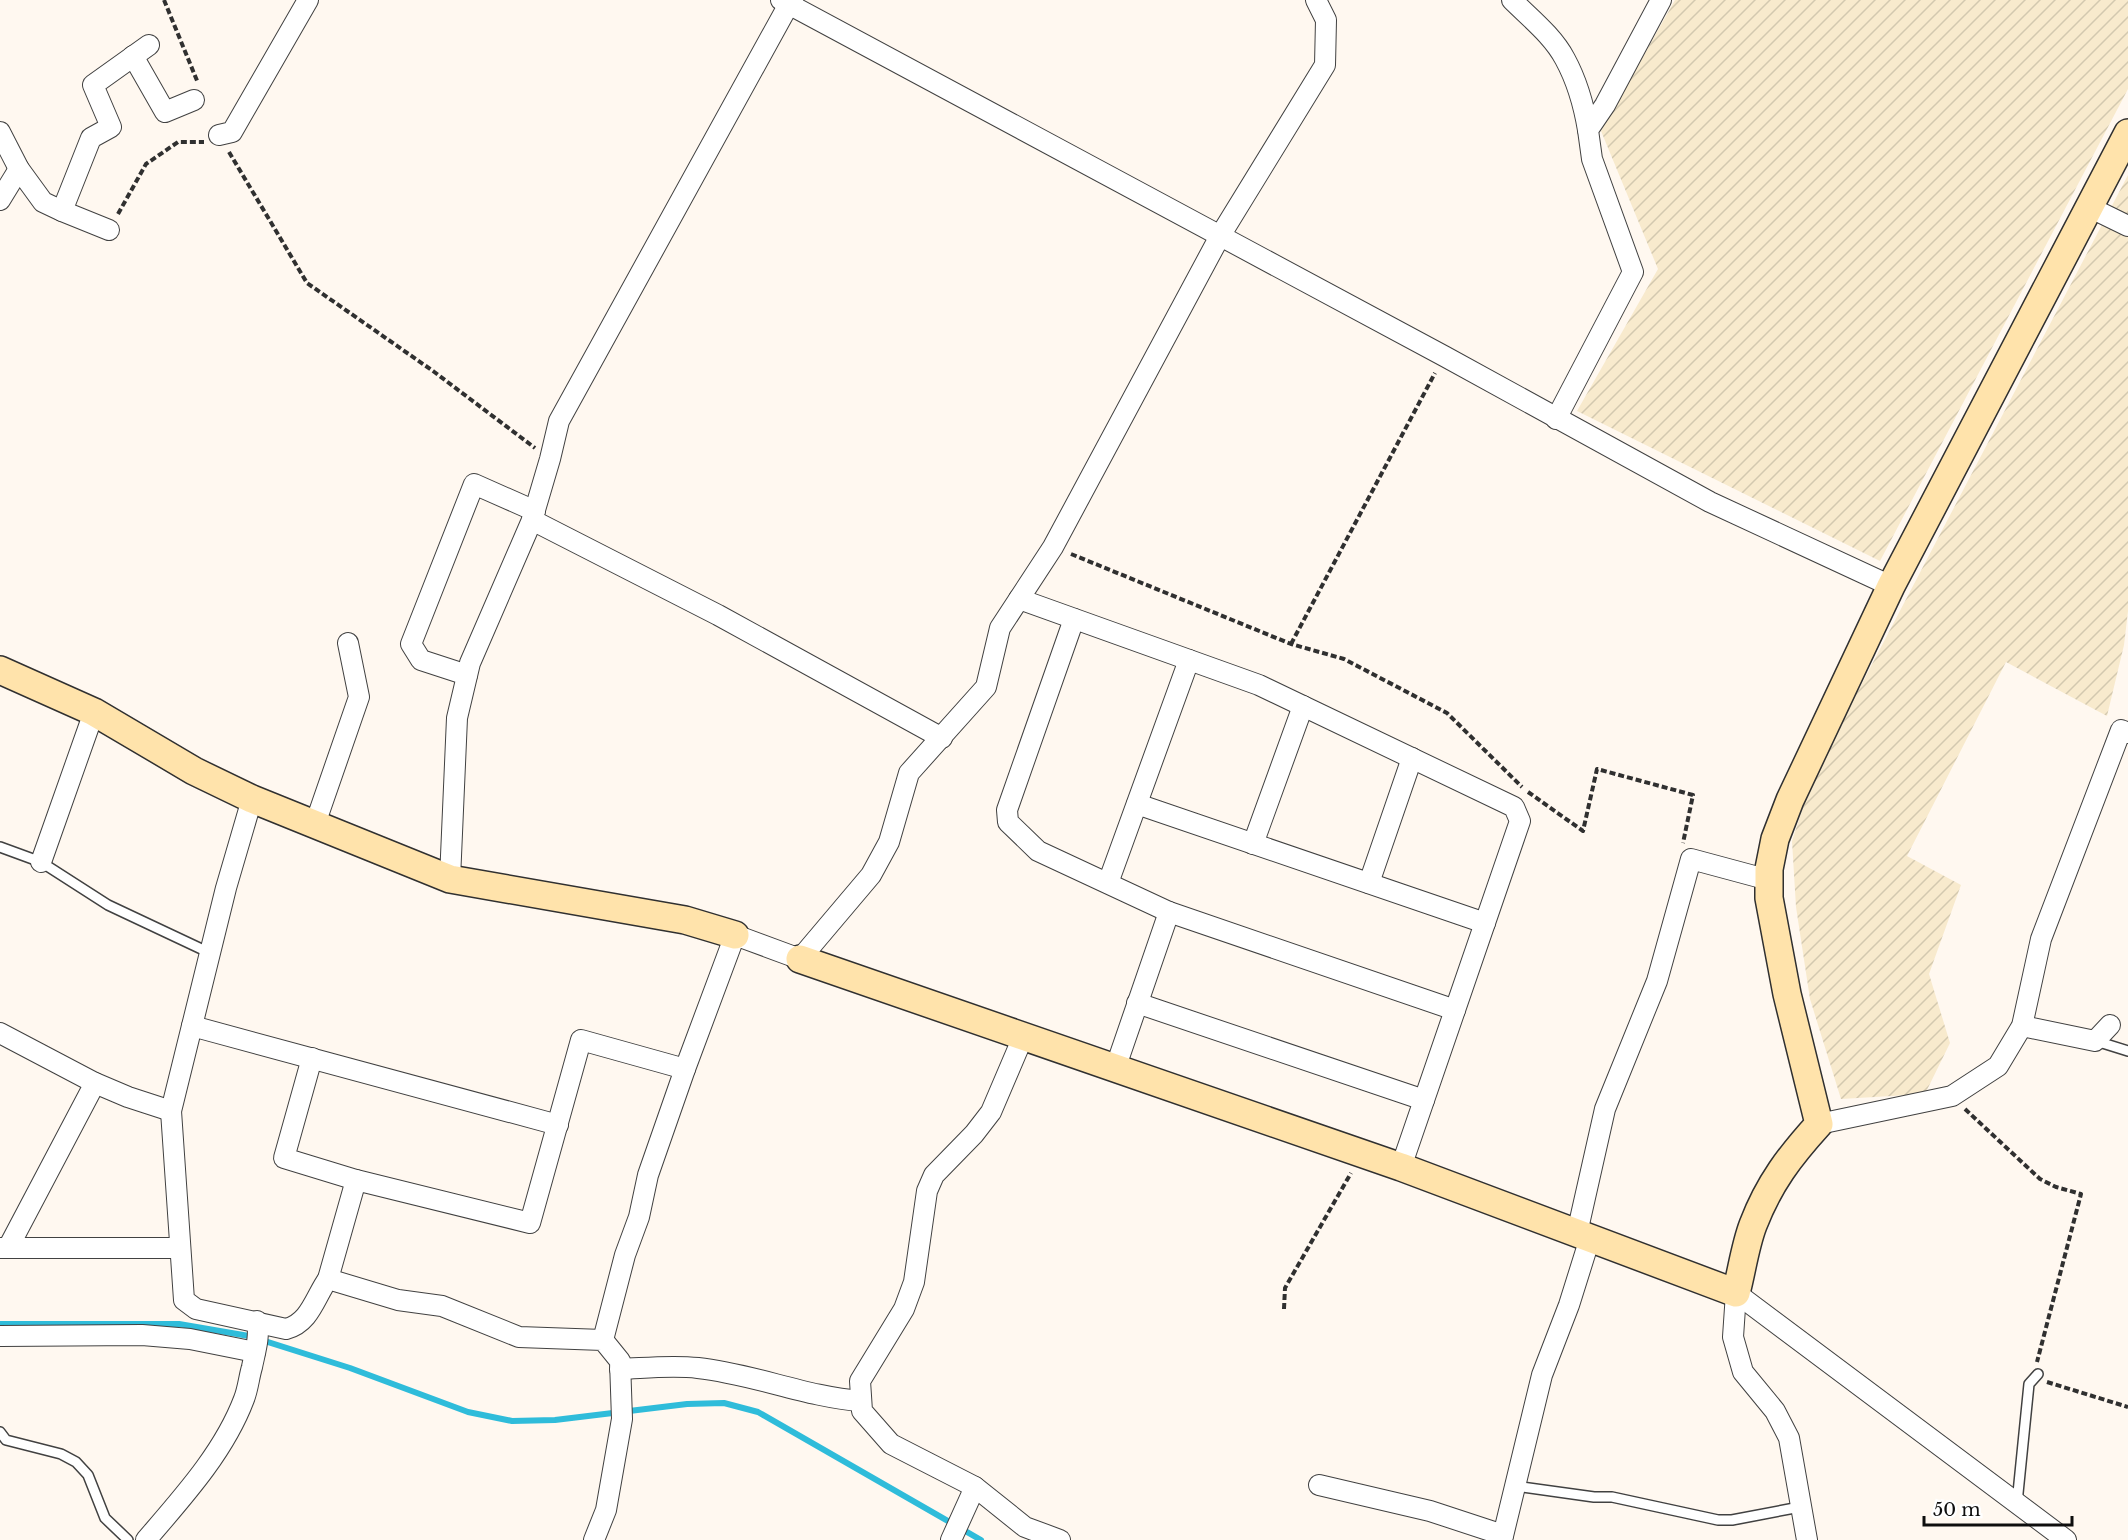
<svg xmlns="http://www.w3.org/2000/svg" width="2128" height="1540" font-family="'Libre Baskerville',serif">
  <style>
    .farmland { fill: url(#farmland-furrows) }
    .lines { fill: none; stroke-linecap: round; stroke-linejoin: round }
    .stream { stroke: #2fbcda; stroke-width: 6 }
    .lane-casing { stroke: #414141; stroke-width: 12 }
    .street-casing { stroke: #414141; stroke-width: 22 }
    .secondary-casing { stroke: #303030; stroke-width: 30 }
    .path { stroke: #303030; stroke-width: 4; stroke-dasharray: 6 3; stroke-linecap: butt }
    .lane { stroke: #fff; stroke-width: 9 }
    .street { stroke: #fff; stroke-width: 20 }
    .secondary { stroke: #ffe3ab; stroke-width: 27 }
  </style>
  <defs>
    <pattern id="farmland-furrows" width="10" height="10" patternUnits="userSpaceOnUse" patternTransform="scale(1.5)"><rect width="10" height="10" fill="#f8eacd"/><path d="M-1 1l2-2M0 10L10 0M9 11l2-2" fill="none" stroke="#d3c8af"/></pattern>
  </defs>
  <rect width="100%" height="100%" fill="#fff8f0"/>
  <!-- farmland -->
  <g class="farmland">
    <polygon points="1675,0 2128,0 2128,89 1880,561 1577,411 1658,269 1601,131"/>
    <polygon points="2128,175 2128,611 2124,645 2107,716 2006,662 1907,856 1961,885 1929,974 1950,1043 1925,1094 1841,1099 1810,999 1796,907 1792,841 1813,777"/>
  </g>
  <g class="lines">
    <!-- stream -->
    <polyline class="stream" points="0,1324 179,1324 249,1336 350,1368 468,1412 512,1421 555,1420 687,1404 724,1403 758,1412 981,1540"/>
    <!-- lane casing -->
    <g class="lane-casing">
      <g id="lane">
        <polyline points="0,847 41,862 108,905 210,953"/>
        <polyline points="2096,1041 2128,1051"/>
        <polyline points="0,1432 6,1440 61,1454 76,1462 88,1475 105,1518 128,1540"/>
        <polyline points="1515,1486 1594,1497 1612,1497 1718,1520 1732,1520 1800,1507"/>
        <polyline points="2017,1503 2029,1384 2038,1374"/>
      </g>
    </g>
    <!-- street casing -->
    <g class="street-casing">
      <g id="street">
        <polyline points="781,0 1444,356 1710,502 1891,586"/>
        <path d="M1512,0C1530,18 1553,36 1565,59C1577,81 1584,106 1588,130"/>
        <polyline points="133,56 165,112 194,100"/>
        <polyline points="0,132 19,169 43,202 62,211 91,138 111,127 93,85 149,45"/>
        <polyline points="219,135 232,132 308,0"/>
        <polyline points="0,200 19,169"/>
        <polyline points="2089,207 2128,226"/>
        <polyline points="62,211 109,230"/>
        <polyline points="1556,419 1633,272 1592,159 1588,130 1605,105 1661,0"/>
        <polyline points="532,520 718,615 942,738"/>
        <polyline points="1019,599 1259,685 1514,807 1520,821 1401,1167"/>
        <polyline points="1074,619 1007,810 1008,822 1038,851 1169,912 1455,1010"/>
        <polyline points="467,675 421,660 411,644 474,484 535,511"/>
        <path d="M252,799L226,888L171,1111L184,1300L196,1309L286,1329C310,1323 315,1297 328,1279L398,1300L442,1306L519,1337L603,1340L620,1361L622,1419L606,1510L594,1540"/>
        <polyline points="1137,804 1485,923"/>
        <polyline points="315,824 359,697 348,643"/>
        <polyline points="1253,844 1303,706"/>
        <polyline points="41,862 94,712"/>
        <polyline points="450,879 457,718 470,663 532,520 550,459 559,421 789,4 793,0"/>
        <polyline points="1108,883 1189,660"/>
        <polyline points="1369,883 1412,758"/>
        <polyline points="1137,1003 1424,1100"/>
        <polyline points="192,1026 558,1125"/>
        <polyline points="2022,1026 2095,1041 2110,1025"/>
        <polyline points="0,1033 95,1083 128,1097 171,1111"/>
        <polyline points="1023,1037 991,1112 974,1134 934,1175 927,1191 914,1282 904,1309 860,1381 862,1411 891,1444 975,1487 1025,1527 1060,1540"/>
        <polyline points="312,1058 284,1158 356,1180"/>
        <polyline points="1115,1069 1169,912"/>
        <polyline points="1819,1124 1952,1096 1998,1066 2022,1026 2041,939 2121,730 2128,733"/>
        <polyline points="1577,1233 1605,1109 1657,981 1691,859 1769,880"/>
        <polyline points="0,1248 180,1248"/>
        <polyline points="8,1248 95,1083"/>
        <polyline points="328,1279 356,1180 530,1223 581,1040 685,1069"/>
        <polyline points="1736,1293 2066,1540"/>
        <polyline points="1736,1293 1733,1337 1743,1372 1775,1411 1789,1438 1807,1540"/>
        <polyline points="0,1336 142,1335 190,1339 255,1352"/>
        <polyline points="603,1340 625,1255 639,1217 648,1175 685,1069 735,935 800,959 871,875 889,842 909,773 986,687 1000,628 1053,547 1220,236 1325,65 1326,20 1316,0"/>
        <path d="M620,1369C646,1368 672,1365 698,1368C754,1374 806,1397 861,1401"/>
        <polyline points="1319,1485 1430,1511 1503,1535"/>
        <path d="M146,1540C183,1497 224,1452 244,1399C248,1389 249,1377 252,1367C255,1352 260,1337 257,1321"/>
        <polyline points="951,1540 975,1487"/>
        <polyline points="1502,1540 1542,1375 1569,1305 1590,1238"/>
      </g>
    </g>
    <!-- secondary casing -->
    <g class="secondary-casing">
      <g id="secondary">
        <polyline points="0,670 94,712 194,771 252,799 450,879 685,920 735,935"/>
        <path d="M800,959L1401,1167L1736,1293C1742,1270 1745,1246 1753,1225C1769,1183 1790,1156 1819,1124L1787,994L1769,898V869L1775,839L1790,800L1891,586L2128,133"/>
      </g>
    </g>
    <!-- path -->
    <g class="path">
      <polyline points="164,0 198,83"/>
      <polyline points="229,152 307,283 433,371 535,448"/>
      <polyline points="118,214 146,164 178,142 204,142"/>
      <polyline points="1071,554 1291,644 1344,659 1447,713 1522,787"/>
      <polyline points="1291,644 1435,373"/>
      <polyline points="1528,792 1583,831 1597,769 1693,795 1683,843"/>
      <polyline points="1965,1109 2040,1179 2056,1187 2081,1194 2037,1362"/>
      <polyline points="1284,1309 1285,1288 1351,1173"/>
      <polyline points="2047,1382 2128,1407"/>
    </g>
    <!-- lane -->
    <use href="#lane" class="lane"/>
    <!-- street -->
    <use href="#street" class="street"/>
    <!-- secondary -->
    <use href="#secondary" class="secondary"/>
  </g>
  <!-- scale -->
  <path d="M1924 1516v9h148v-9" fill="none" stroke="#0e0e0e" stroke-width="3"/>
  <text x="1933" y="1516" font-size="18" fill="#0e0e0e" stroke="#ffffff" stroke-width="4.5" paint-order="stroke">50 m</text>
</svg>
